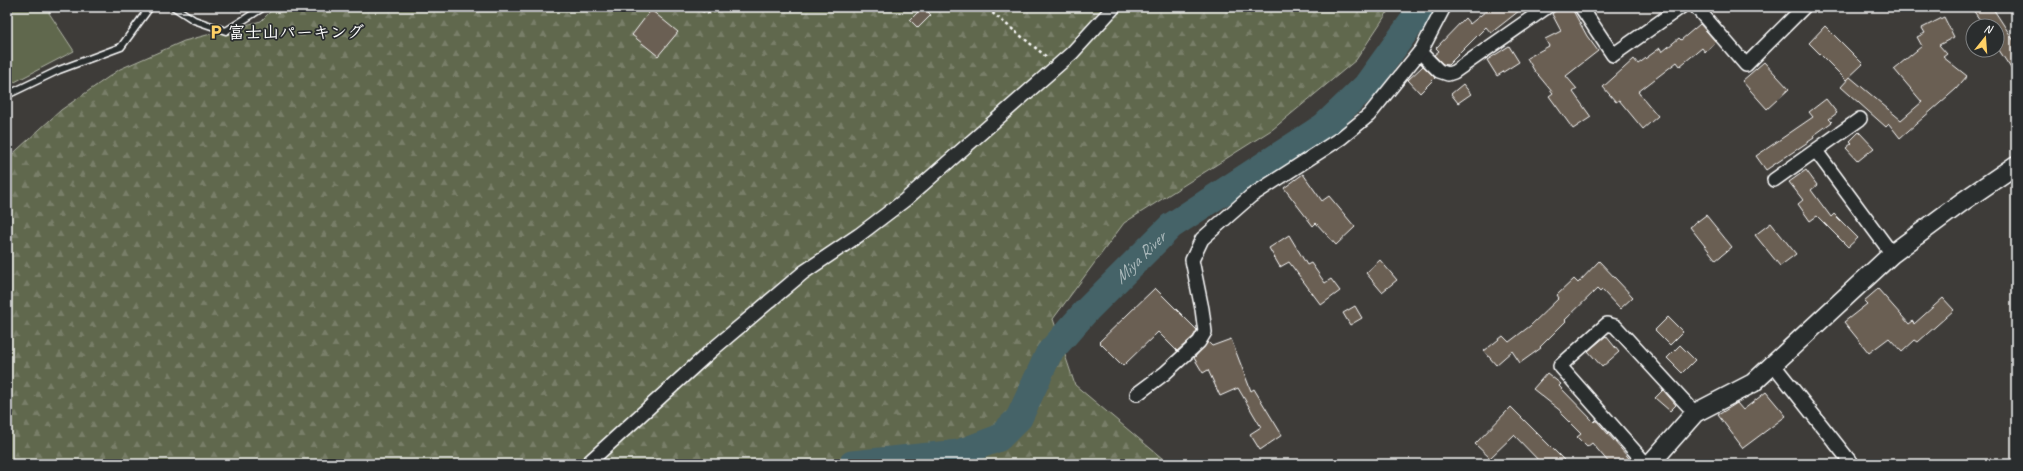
<svg xmlns="http://www.w3.org/2000/svg" width="2023" height="471" font-family="Caveat,'Klee One',sans-serif">
  <style>
    .grass { fill: #61684e; stroke: #b0b4a6 }
    .forest { fill: url(#forest-firs); stroke: #b0b4a6 }
    .lines { fill: none; stroke-linecap: round; stroke-linejoin: round }
    .river { stroke: #456368; stroke-width: 27 }
    .building { fill: #6b5f52; stroke: #fff }
    .lane-casing { stroke: #fff; stroke-width: 9 }
    .street-casing { stroke: #fff; stroke-width: 16 }
    .secondary-casing { stroke: #fff; stroke-width: 21 }
    .path { stroke: #fff; stroke-width: 2.5; stroke-dasharray: 3 3; stroke-linecap: butt }
    .lane { stroke: #2a2d2e; stroke-width: 6 }
    .street { stroke: #2a2d2e; stroke-width: 13 }
    .secondary { stroke: #2a2d2e; stroke-width: 18 }
    .labels { text-anchor: middle; dominant-baseline: central; stroke-width: 3.5; stroke-linejoin: round; paint-order: stroke }
    .poi-label { font-size: 17px; font-weight: bold; fill: #fff; stroke: #2a2d2e; text-anchor: start }
    .water-label { font-size: 18px; font-style: italic; fill: #abb9bb; stroke: #2a2d2e }
  </style>
  <defs>
    <pattern id="forest-firs" width="22" height="20" patternUnits="userSpaceOnUse"><rect width="22" height="20" fill="#61684e"/><path d="M5 1l3.5 6h-7zM16 11l3.5 6h-7z" fill="#797f69"/></pattern>
  </defs>
  <rect width="100%" height="100%" fill="#3e3c39"/>
  <filter id="ink" filterUnits="userSpaceOnUse"><feTurbulence type="fractalNoise" baseFrequency=".025" numOctaves="2"/><feDisplacementMap in="SourceGraphic" scale="8" xChannelSelector="R" yChannelSelector="G"/><feConvolveMatrix kernelMatrix="1 2 1 2 8 2 1 2 1" color-interpolation-filters="sRGB"/></filter>
  <g filter="url(#ink)">
    <!-- grass -->
    <polygon class="grass" points="7,7 52,7 49,13 74,51 7,86"/>
    <!-- forest -->
    <polygon class="forest" points="275,7 1391,7 1356,60 1273,129 1124,223 1053,319 1075,385 1169,464 7,464 7,159 61,110 120,69 184,41 261,21"/>
    <g class="lines">
      <!-- river -->
      <path class="river" id="s1" d="M852,464L959,453L999,438L1019,418L1049,353L1087,310L1171,226L1324,126L1366,86L1423,7"/>
    </g>
    <!-- building -->
    <g class="building">
      <polygon points="923,7 931,15 918,28 910,20"/>
      <polygon points="1491,7 1524,7 1491,33 1486,27 1448,65 1443,64 1434,55 1439,51 1436,48 1465,18 1470,24"/>
      <polygon points="1560,7 1571,7 1587,36 1598,51 1566,76 1577,89 1573,92 1591,117 1573,129 1549,96 1553,93 1534,70 1527,58 1549,46 1545,39 1561,31 1552,14"/>
      <polygon points="1971,7 1992,7 2016,44 2016,76 1997,47 1997,26 1984,26"/>
      <polygon points="651,10 678,32 658,56 632,35"/>
      <polygon points="1944,17 1954,37 1939,45 1947,54 1943,57 1967,76 1956,89 1900,138 1889,124 1886,127 1841,87 1850,77 1901,120 1922,102 1894,69 1922,46 1917,37 1925,33 1922,28"/>
      <polygon points="1700,24 1716,42 1705,52 1702,48 1680,66 1677,62 1638,92 1658,116 1643,129 1619,100 1616,102 1603,87 1634,59 1638,64 1660,48 1662,52 1679,38 1681,40"/>
      <polygon points="1825,26 1863,64 1846,80 1809,43"/>
      <polygon points="1509,46 1519,62 1497,76 1487,60"/>
      <polygon points="1764,62 1789,89 1767,109 1742,81"/>
      <polygon points="1423,66 1435,78 1420,93 1408,80"/>
      <polygon points="1463,84 1471,94 1458,103 1451,94"/>
      <polygon points="1826,99 1837,113 1829,119 1832,122 1813,136 1814,138 1766,170 1756,156 1813,117 1809,112"/>
      <polygon points="1859,132 1874,148 1858,161 1846,148 1852,143 1850,141"/>
      <polygon points="1806,170 1817,185 1811,190 1831,217 1834,214 1858,238 1848,247 1817,216 1810,221 1798,204 1803,200 1789,182"/>
      <polygon points="1303,174 1322,201 1329,196 1355,227 1336,245 1316,223 1313,226 1284,188"/>
      <polygon points="1706,215 1732,247 1716,260 1690,227"/>
      <polygon points="1771,223 1796,254 1780,266 1755,235"/>
      <polygon points="1289,235 1307,265 1311,263 1325,283 1331,279 1340,291 1321,305 1289,262 1280,267 1269,248"/>
      <polygon points="1380,260 1397,280 1382,292 1366,273"/>
      <polygon points="1599,261 1633,297 1620,309 1602,290 1600,292 1597,289 1565,320 1566,321 1540,347 1541,348 1520,363 1512,351 1496,365 1484,351 1503,336 1509,342 1530,326 1559,298 1557,295 1574,279 1578,283"/>
      <polygon points="1155,288 1197,330 1193,337 1177,351 1158,332 1123,366 1099,342"/>
      <polygon points="1878,289 1909,324 1913,321 1914,324 1943,298 1954,310 1918,342 1915,340 1902,352 1889,338 1869,353 1844,322 1867,304 1864,301"/>
      <polygon points="1355,306 1362,318 1350,325 1343,313"/>
      <polygon points="1668,317 1683,332 1670,345 1655,330"/>
      <polygon points="1606,336 1619,352 1602,367 1588,351"/>
      <polygon points="1231,339 1251,391 1254,389 1282,435 1260,450 1250,434 1261,427 1238,388 1220,396 1208,370 1203,373 1194,358 1208,342 1212,346"/>
      <polygon points="1680,345 1695,360 1682,373 1667,358"/>
      <polygon points="1547,373 1561,384 1559,386 1594,422 1596,420 1634,464 1610,464 1592,443 1587,447 1577,437 1581,434 1561,414 1562,412 1533,389"/>
      <polygon points="1663,390 1676,405 1670,411 1655,398"/>
      <polygon points="1766,392 1786,416 1743,448 1718,415 1737,403 1743,410"/>
      <polygon points="1511,407 1568,464 1542,464 1514,435 1490,458 1475,444"/>
    </g>
    <g class="lines">
      <!-- lane casing -->
      <g class="lane-casing">
        <g id="lane">
          <polyline points="174,7 194,20 226,31 264,7"/>
          <polyline points="7,95 59,70 121,47 150,7"/>
        </g>
      </g>
      <!-- street casing -->
      <g class="street-casing">
        <g id="street">
          <polyline points="1581,7 1613,55 1681,7"/>
          <polyline points="1696,7 1746,65 1804,7"/>
          <polyline points="1420,52 1439,71 1448,74 1454,72 1547,7"/>
          <polyline points="1816,151 1892,254"/>
          <polyline points="1774,180 1860,119"/>
          <polyline points="1773,364 1852,464"/>
          <polyline points="1137,394 1165,373 1199,342 1205,332 1202,309 1192,260 1202,239 1251,196 1341,138 1369,115 1422,49 1444,7"/>
          <polyline points="587,464 712,350 804,272 859,235 905,200 1072,53 1114,7"/>
          <polyline points="1646,464 1560,366 1607,324 1615,326 1695,413"/>
        </g>
      </g>
      <!-- secondary casing -->
      <g class="secondary-casing">
        <polyline id="secondary" points="1650,464 1695,413 1753,383 1892,254 1962,202 2016,165"/>
      </g>
      <!-- path -->
      <g class="path">
        <polyline points="690,7 710,13 731,7"/>
        <polyline points="982,7 990,11 1048,58"/>
      </g>
      <!-- lane -->
      <use href="#lane" class="lane"/>
      <!-- street -->
      <use href="#street" class="street"/>
      <!-- secondary -->
      <use href="#secondary" class="secondary"/>
    </g>
  </g>
  <!-- icons -->
  <defs>
    <g id="parking-bare" transform="scale(1.2)"><path d="M-3.5-5.5H1a3.5 3.5 0 0 1 0 7H-1V5.5H-3.5ZM-1-3.4V-.6H.8a1.4 1.4 0 0 0 0-2.8Z" fill="#ffd166" stroke="#2a2d2e" stroke-width="2.5" paint-order="stroke"/></g>
  </defs>
  <g fill-rule="evenodd">
    <use href="#parking-bare" x="216" y="32"/>
  </g>
  <g class="labels">
    <!-- poi labels -->
    <g class="poi-label">
      <text x="228" y="32">富士山パーキング</text>
    </g>
    <!-- water labels -->
    <g class="water-label">
      <text stroke="none"><textPath href="#s1" startOffset="382">Miya River</textPath></text>
    </g>
  </g>
  <!-- margin -->
  <rect width="2023" height="471" fill="none" stroke="#2a2d2e" stroke-width="24"/>
  <rect x="12" y="12" width="1999" height="447" fill="none" stroke="#fff" stroke-width="1.5" filter="url(#ink)"/>
  <!-- north arrow -->
  <g transform="translate(1985 38) rotate(17)"><circle r="19" fill="#2a2d2e" stroke="#7f8182"/>
  <path d="M0-3L7 15L0 10L-7 15Z" fill="#ffd166"/>
  <text y="-6" font-size="11" font-weight="bold" text-anchor="middle" fill="#ffffff">N</text>
  </g>
</svg>
